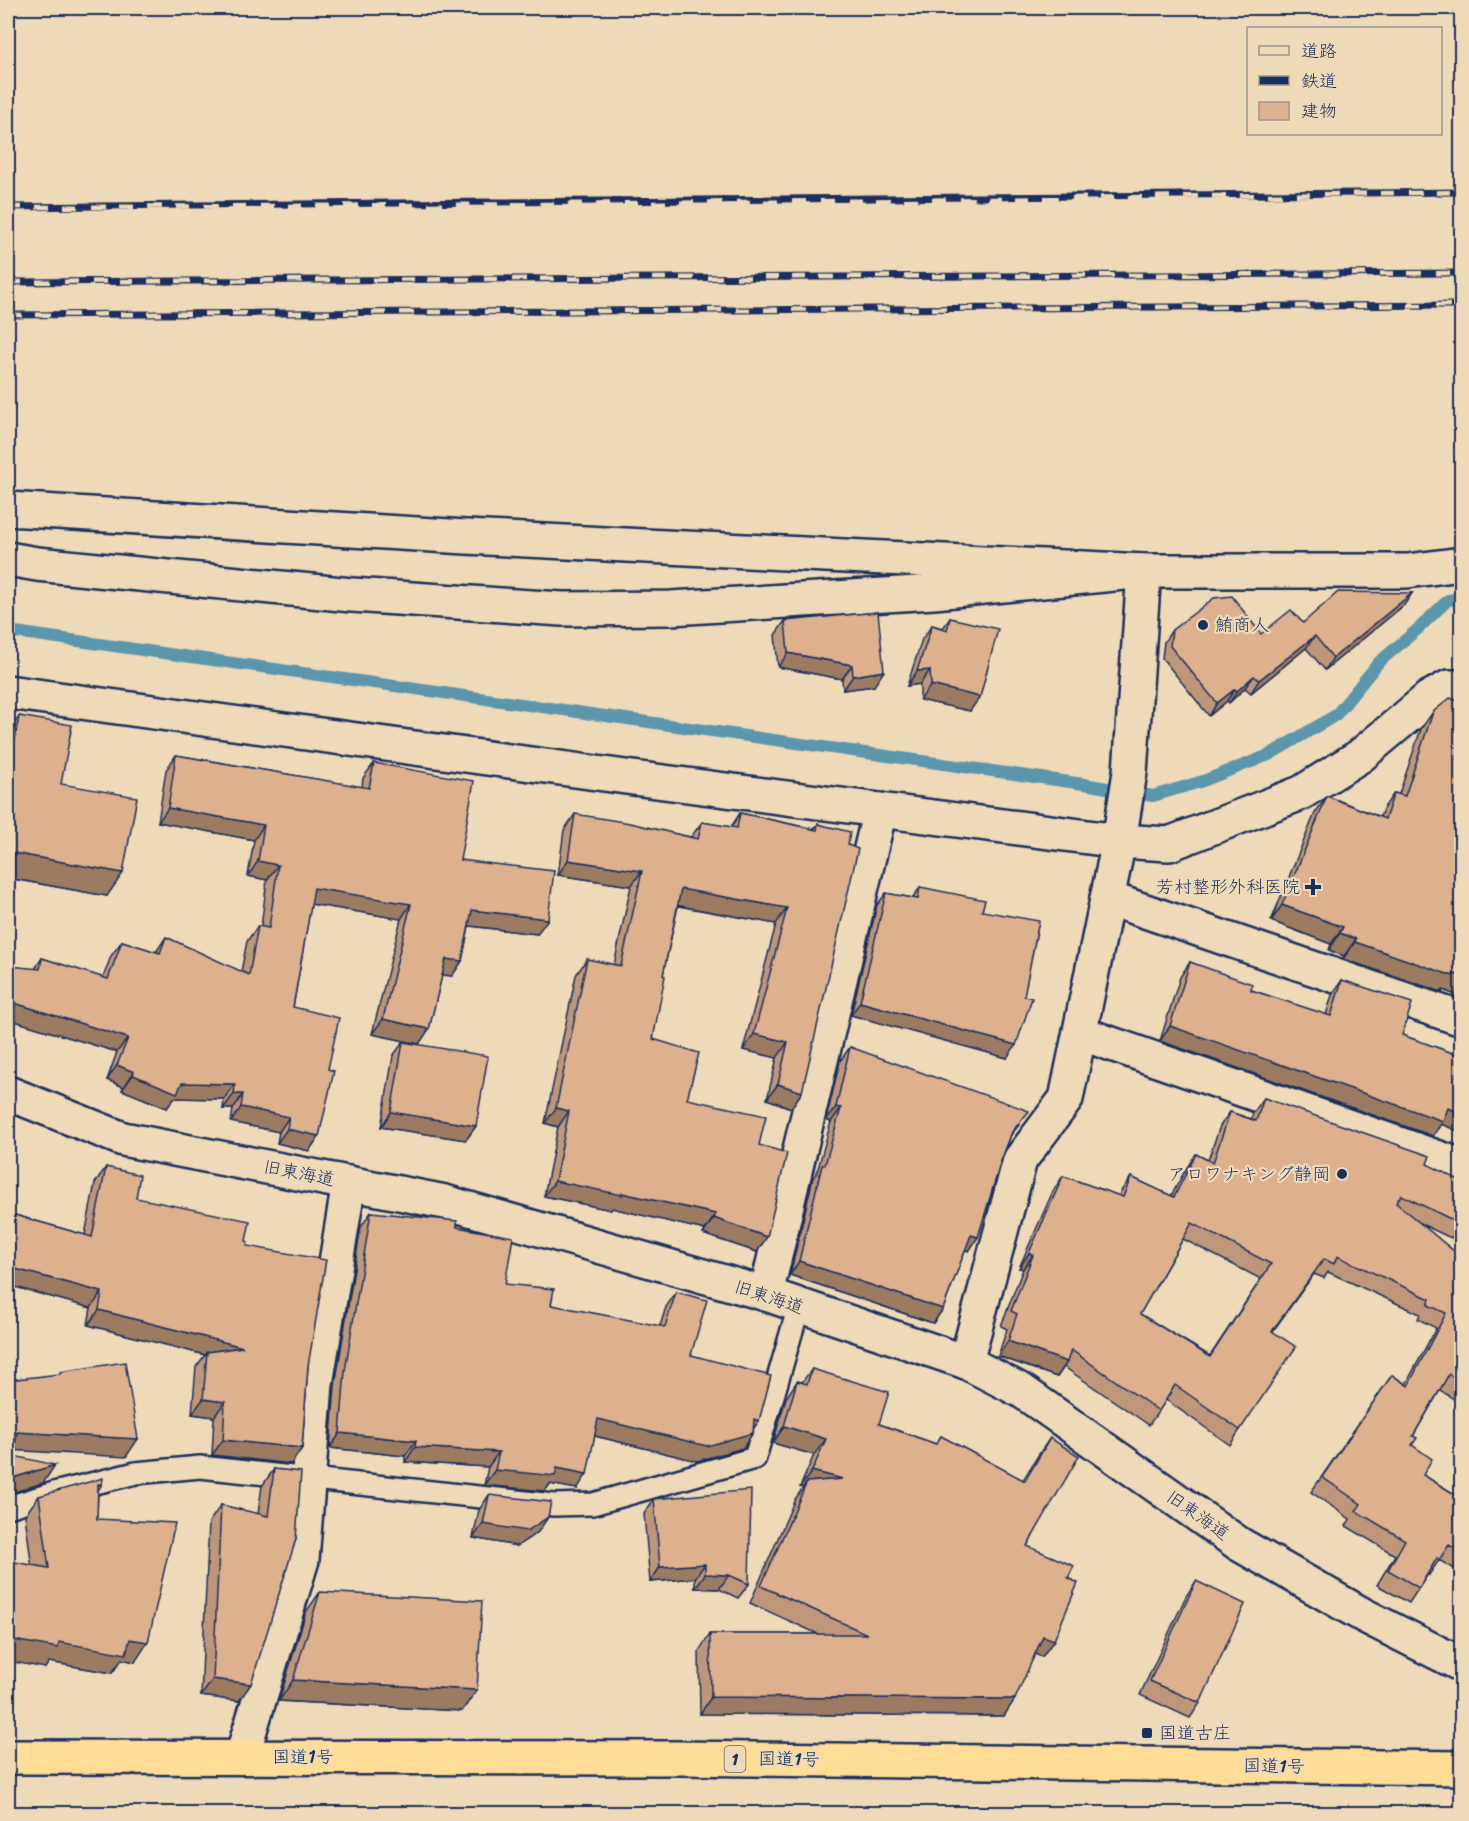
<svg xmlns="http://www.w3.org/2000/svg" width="1469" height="1821" font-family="Sriracha,'Klee One',sans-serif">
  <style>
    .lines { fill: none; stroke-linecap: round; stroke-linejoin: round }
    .stream { stroke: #5c96ad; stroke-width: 12 }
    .lane-casing { stroke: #1b2f5e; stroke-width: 26 }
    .street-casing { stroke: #1b2f5e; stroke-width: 38 }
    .secondary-casing { stroke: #1b2f5e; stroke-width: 38 }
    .highway-casing { stroke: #1b2f5e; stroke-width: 38 }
    .lane { stroke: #eedab8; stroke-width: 21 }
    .street { stroke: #eedab8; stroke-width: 33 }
    .secondary { stroke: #eedab8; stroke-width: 33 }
    .highway { stroke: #ffdd96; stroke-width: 33 }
    .rail-casing { stroke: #1b2f5e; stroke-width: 7 }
    .rail { stroke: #eedab8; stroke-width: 4.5; stroke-dasharray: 14; stroke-linecap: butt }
    .wall { fill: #be977a; stroke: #1b2f5e; stroke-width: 1.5; fill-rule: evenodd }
    .shaded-wall { fill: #9b7b63; stroke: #1b2f5e; stroke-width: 1.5 }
    .building { fill: #ddb08e; stroke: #1b2f5e; stroke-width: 1.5; fill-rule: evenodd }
    .poi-dot { fill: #1b2f5e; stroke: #eedab8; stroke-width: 2 }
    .labels { text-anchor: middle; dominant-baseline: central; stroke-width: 4.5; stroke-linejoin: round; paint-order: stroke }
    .shield { fill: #eedab8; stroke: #5a6279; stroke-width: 1.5 }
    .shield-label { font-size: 16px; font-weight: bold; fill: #1b2f5e }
    .poi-label { font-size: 18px; fill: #1b2f5e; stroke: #eedab8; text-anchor: start }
    .street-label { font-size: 18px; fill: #1b2f5e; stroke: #eedab8 }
  </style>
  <rect width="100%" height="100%" fill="#eedab8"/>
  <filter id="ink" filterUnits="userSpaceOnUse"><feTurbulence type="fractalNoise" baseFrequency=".0167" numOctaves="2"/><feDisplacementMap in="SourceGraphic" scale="12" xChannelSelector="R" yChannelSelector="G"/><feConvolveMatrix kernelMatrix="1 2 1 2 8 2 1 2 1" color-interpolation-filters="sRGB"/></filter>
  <g filter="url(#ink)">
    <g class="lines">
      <!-- stream -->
      <polyline class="stream" points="8,631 1084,784 1153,796 1203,781 1269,755 1336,715 1379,662 1418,629 1448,600 1462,598"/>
      <!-- lane casing -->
      <g class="lane-casing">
        <polyline id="lane" points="8,1507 54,1493 136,1473 200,1467 554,1505 593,1504 755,1458 799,1306"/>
      </g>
      <!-- street casing -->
      <g class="street-casing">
        <g id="street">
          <polyline points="8,509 466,537 1144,571 1130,772 1119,841 1066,1099 1020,1160 966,1362"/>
          <polyline points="8,692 633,778 1119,841 1169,844 1301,793 1360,756 1429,698 1449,687 1462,687"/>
          <polyline points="1107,898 1462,1019"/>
          <polyline points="1080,1033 1462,1166"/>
          <polyline points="766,1294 880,810"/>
          <polyline points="242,1756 302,1560 316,1384 349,1183"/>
        </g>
      </g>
      <!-- secondary casing -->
      <g class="secondary-casing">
        <g id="secondary">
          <polyline points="8,559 37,564 352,595 562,609 671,608 934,592 1144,571 1407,571 1462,564"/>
          <polyline points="8,1093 123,1139 445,1202 766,1294 966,1362 1022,1391 1239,1544 1363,1615 1462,1665"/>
        </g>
      </g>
      <!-- highway casing -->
      <g class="highway-casing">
        <polyline id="highway" points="8,1757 680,1758 1462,1768"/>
      </g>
      <!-- lane -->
      <use href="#lane" class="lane"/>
      <!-- street -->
      <use href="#street" class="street"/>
      <!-- secondary -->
      <use href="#secondary" class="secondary"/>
      <!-- highway -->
      <use href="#highway" class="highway"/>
      <!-- rail casing -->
      <g class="rail-casing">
        <g id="rail">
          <path d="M8,207C492,206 977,200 1462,192"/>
          <polyline points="8,282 1462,273"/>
          <polyline points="8,315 1462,305"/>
        </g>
      </g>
      <!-- rail -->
      <use href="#rail" class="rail"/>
    </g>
    <!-- wall -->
    <g class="wall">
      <polygon points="1412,593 1404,605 1325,670 1306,648 1251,693 1245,688 1229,703 1227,701 1209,716 1162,658 1164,642 1172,630 1261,634"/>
      <polygon points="878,612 874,686 843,690 842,679 778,667 775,635 785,621"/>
      <polygon points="950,618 970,711 920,700 920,684 907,686 922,639 932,625 943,628"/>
      <polygon points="1461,702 1461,997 1443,990 1442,992 1343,959 1344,956 1329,950 1331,944 1271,921 1315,813 1327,796 1380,817 1383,809 1394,793 1399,794 1421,729 1433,712"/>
      <polygon points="19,716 61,784 107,896 8,878 8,732"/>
      <polygon points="176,755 362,787 363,778 374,763 460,860 537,934 469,926 462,961 452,976 442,975 429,1029 419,1044 372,1034 401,919 311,904 293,1007 328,1069 319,1136 309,1151 277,1143 279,1132 231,1122 233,1109 223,1109 224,1099 174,1098 167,1108 122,1090 124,1087 107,1080 117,1052 8,1019 8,966 35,969 42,958 103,978 111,956 122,941 156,952 166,937 241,972 247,941 258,926 261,927 267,880 248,876 254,840 158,822 166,770"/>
      <polygon points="740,813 814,829 818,824 802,1092 791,1108 767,1099 777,1058 743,1050 776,924 678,906 663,975 653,1039 687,1099 759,1145 757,1252 703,1234 705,1230 612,1208 611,1210 544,1196 558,1127 545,1123 576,975 587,959 614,965 631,886 558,875 564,830 575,814 691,837 702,822 731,827"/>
      <polygon points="920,887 1007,1058 851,1015 877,905 886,893 913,898"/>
      <polygon points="1190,962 1251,990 1326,1015 1332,995 1342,980 1402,1035 1461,1056 1461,1132 1441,1124 1433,1136 1160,1041 1180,977"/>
      <polygon points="403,1042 476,1126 466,1140 381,1127 393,1056"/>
      <polygon points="850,1047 1019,1125 1011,1135 1001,1161 978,1237 969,1251 965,1250 943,1309 933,1323 790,1275 813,1178 817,1172 831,1122 826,1120 840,1061"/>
      <path d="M1264,1098L1427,1164L1461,1224L1451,1238L1421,1224L1461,1257V1404L1440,1390L1413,1436L1412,1445L1423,1475L1461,1498V1573L1439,1560L1429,1575L1428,1574L1409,1603L1377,1585L1395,1555L1346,1526L1350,1519L1311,1492L1392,1375L1406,1384L1436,1328L1418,1319L1420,1314L1328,1272L1324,1278L1314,1274L1273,1331L1240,1430L1230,1445L1166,1400L1149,1425L1064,1367L1057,1377L998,1356L1007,1329L1001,1326L1023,1269L1019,1268L1053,1191L1063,1176L1119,1196L1121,1191L1131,1177L1171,1196L1186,1169L1196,1154L1208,1160L1220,1126L1230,1112L1251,1119L1253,1113ZM1183,1239L1261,1279L1210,1356L1140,1314Z"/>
      <polygon points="106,1167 136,1198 246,1241 247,1246 308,1366 302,1448 291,1464 212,1455 214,1417 192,1414 196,1367 205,1355 88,1325 91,1308 8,1285 8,1213 85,1235 95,1183"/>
      <polygon points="371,1212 457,1227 505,1284 551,1305 660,1326 666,1307 676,1292 691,1355 754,1428 743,1448 697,1461 595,1436 577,1489 550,1484 545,1491 484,1485 488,1467 405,1462 405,1456 330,1448 335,1386 361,1227"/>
      <polygon points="812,1369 879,1424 936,1444 941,1436 1023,1480 1039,1454 1050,1438 1027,1546 1068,1578 1042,1657 1035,1654 1004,1716 700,1714 699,1651 710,1634 818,1634 750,1603 795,1499 803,1488 800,1487 814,1455 773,1443 786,1398 797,1381 802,1382"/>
      <polygon points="274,1469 296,1539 239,1701 201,1696 209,1522 221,1505 258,1514 262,1486"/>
      <polygon points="102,1484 98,1491 97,1519 135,1662 122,1659 112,1673 49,1662 45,1668 25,1515 39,1496"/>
      <polygon points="489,1495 548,1517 538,1532 517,1546 473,1538 479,1510"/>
      <polygon points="654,1499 749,1584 738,1598 719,1589 695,1588 695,1578 650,1582 644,1514"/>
      <polygon points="1196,1581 1200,1703 1190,1718 1140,1695 1186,1596"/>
      <polygon points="320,1592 477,1690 462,1711 279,1701 306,1612"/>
    </g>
    <!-- shaded-wall -->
    <g class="shaded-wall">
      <polygon points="1412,593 1404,605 1325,670 1333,658"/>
      <polygon points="1315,636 1306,648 1251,693 1259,680"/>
      <polygon points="788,653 852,665 842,679 778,667"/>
      <polygon points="930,670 920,684 907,686 917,671"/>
      <polygon points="884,671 874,686 843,690 853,676"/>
      <polygon points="1254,676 1245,688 1229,703 1237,691"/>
      <polygon points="931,685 980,697 970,711 920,700"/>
      <polygon points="1235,689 1227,701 1209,716 1217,703"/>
      <polygon points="168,808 264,825 254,840 158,822"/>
      <polygon points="8,852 123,873 107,896 8,878"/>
      <polygon points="568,860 642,871 631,886 558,875"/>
      <polygon points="258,861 278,865 267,880 248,876"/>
      <polygon points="314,888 411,904 401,919 304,903"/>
      <polygon points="681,889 787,908 776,924 670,904"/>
      <polygon points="1282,905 1343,927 1331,944 1271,921"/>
      <polygon points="472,910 548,919 537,934 462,925"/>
      <polygon points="1340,933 1356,939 1344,956 1329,950"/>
      <polygon points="1355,942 1461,976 1461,997 1443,990 1442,992 1343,959"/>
      <polygon points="446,959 462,961 452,976 436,974"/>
      <polygon points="8,1001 128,1038 117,1052 8,1019"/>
      <polygon points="860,1002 1016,1045 1007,1058 851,1015"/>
      <polygon points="383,1019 429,1029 419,1044 372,1034"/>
      <polygon points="1170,1026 1448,1108 1461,1113 1461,1132 1441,1124 1433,1136 1160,1041"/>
      <polygon points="754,1034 788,1042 777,1058 743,1050"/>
      <polygon points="117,1065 134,1072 124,1087 107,1080"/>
      <polygon points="133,1075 182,1083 235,1084 224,1099 174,1098 167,1108 122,1090"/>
      <polygon points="778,1084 802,1092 791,1108 767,1099"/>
      <polygon points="234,1094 243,1094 233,1109 223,1109"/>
      <polygon points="241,1107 289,1117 279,1132 231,1122"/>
      <polygon points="836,1107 841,1108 831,1122 826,1120"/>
      <polygon points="556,1108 569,1111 558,1127 545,1123"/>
      <polygon points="391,1112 476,1126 466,1140 381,1127"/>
      <polygon points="287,1129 319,1136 309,1151 277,1143"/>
      <polygon points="555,1181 622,1193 716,1214 705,1230 612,1208 611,1210 544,1196"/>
      <polygon points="714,1218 767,1237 757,1252 703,1234"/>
      <polygon points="971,1235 978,1237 969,1251 961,1248"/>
      <polygon points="1029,1253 1033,1255 1023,1269 1019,1268"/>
      <polygon points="799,1261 943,1309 933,1323 790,1275"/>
      <polygon points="8,1267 102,1292 91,1308 8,1285"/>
      <polygon points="99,1310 243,1347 207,1352 205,1355 88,1325"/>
      <polygon points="1008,1341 1067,1362 1057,1377 998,1356"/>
      <polygon points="203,1399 225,1402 214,1417 192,1414"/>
      <polygon points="598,1419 754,1419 759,1421 749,1435 753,1433 743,1448 697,1461 587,1434"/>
      <polygon points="784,1426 826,1439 814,1455 773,1443"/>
      <polygon points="17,1432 138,1439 126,1457 8,1450"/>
      <polygon points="340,1433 416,1441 405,1456 330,1448"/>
      <polygon points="223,1440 302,1448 291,1464 212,1455"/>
      <polygon points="415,1447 499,1452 488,1467 405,1462"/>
      <polygon points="55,1465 43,1483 8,1494 8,1486 11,1481 16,1477"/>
      <polygon points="557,1468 587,1474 577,1489 550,1484 545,1491 484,1485 495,1470"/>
      <polygon points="812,1471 843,1479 807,1482 803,1488 800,1487"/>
      <polygon points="548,1517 538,1532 517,1546 473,1538 483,1524"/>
      <polygon points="705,1564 695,1578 650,1582 660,1567"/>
      <polygon points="705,1574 729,1575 719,1589 695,1588"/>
      <polygon points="1043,1636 1054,1640 1042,1657 1031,1652"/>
      <polygon points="8,1639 130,1639 148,1642 135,1662 122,1659 112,1673 49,1662 45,1668 8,1661"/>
      <polygon points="213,1679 251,1684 239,1701 201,1696"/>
      <polygon points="293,1680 477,1690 462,1711 279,1701"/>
      <polygon points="711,1697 1015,1699 1004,1716 700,1714"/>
    </g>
    <!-- building -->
    <g class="building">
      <polygon points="1338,592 1412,593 1333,658 1315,636 1259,680 1254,676 1237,691 1235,689 1217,703 1170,646 1172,630 1214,598 1232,596 1261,634 1291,610 1303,623"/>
      <polygon points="878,612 884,671 853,676 852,665 788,653 785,621"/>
      <polygon points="950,618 998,629 980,697 931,685 930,670 917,671 932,625 947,630"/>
      <polygon points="1450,698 1461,702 1461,976 1454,973 1453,976 1355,942 1356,939 1340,933 1343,927 1282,905 1327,796 1385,819 1394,793 1405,796 1433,712"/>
      <polygon points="19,716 72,725 61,784 137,797 123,873 8,852 8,779"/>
      <polygon points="176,755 369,788 374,763 474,781 460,860 554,871 548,919 472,910 462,961 446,959 429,1029 383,1019 411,904 314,888 293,1007 339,1018 328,1069 334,1071 319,1136 287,1129 289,1117 241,1107 243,1094 234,1094 235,1084 182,1083 177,1093 133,1075 134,1072 117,1065 128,1038 8,1001 8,966 40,969 42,958 108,979 122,941 160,953 166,937 249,975 258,926 269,928 278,865 258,861 264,825 168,808"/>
      <polygon points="740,813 817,830 818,824 850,832 848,845 858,849 802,1092 778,1084 788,1042 754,1034 787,908 681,889 663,975 665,976 653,1039 699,1053 687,1099 766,1116 759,1145 787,1153 767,1237 714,1218 716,1214 622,1193 622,1195 555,1181 569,1111 556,1108 587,959 621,966 642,871 568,860 575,814 630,823 698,839 702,822 737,828"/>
      <polygon points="920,887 985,900 982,911 1039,921 1024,996 1032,998 1016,1045 860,1002 886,893 918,899"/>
      <polygon points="1190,962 1252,984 1251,990 1331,1016 1342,980 1412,1003 1402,1035 1461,1056 1461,1113 1448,1108 1443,1121 1170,1026"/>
      <polygon points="403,1042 488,1056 476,1126 391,1112"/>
      <polygon points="850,1047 1029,1111 1012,1132 1001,1161 978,1237 971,1235 943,1309 799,1261 822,1165 825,1165 841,1108 836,1107"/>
      <path d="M1264,1098L1430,1156L1427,1164L1461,1181V1224L1401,1195L1396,1203L1461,1257V1382L1449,1374L1413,1436L1417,1438L1412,1445L1432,1459L1423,1475L1461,1498V1552L1449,1545L1439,1560L1437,1558L1419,1588L1388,1570L1405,1540L1356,1511L1361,1504L1322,1477L1392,1375L1408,1386L1446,1313L1428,1305L1430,1299L1337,1256L1334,1264L1324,1259L1272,1331L1296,1347L1240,1430L1175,1385L1159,1411L1071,1350L1067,1362L1008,1341L1017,1314L1011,1311L1033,1255L1029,1253L1063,1176L1123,1197L1131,1177L1174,1197L1196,1154L1213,1163L1230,1112L1256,1121ZM1192,1223L1271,1264L1210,1357L1140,1314Z"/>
      <polygon points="106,1167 140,1175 136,1198 250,1221 246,1241 248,1242 247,1246 326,1260 308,1366 302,1448 223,1440 225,1402 203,1399 207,1352 243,1347 99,1310 102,1292 8,1267 8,1213 92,1237"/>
      <polygon points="371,1212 457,1221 457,1227 513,1237 505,1284 554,1289 551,1305 665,1327 676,1292 707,1300 691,1355 771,1376 759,1421 754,1419 753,1433 707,1446 598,1419 587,1474 557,1468 555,1476 495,1470 499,1452 415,1447 416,1441 340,1433 345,1371"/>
      <polygon points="125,1362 138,1439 17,1432 14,1456 55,1465 16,1477 11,1481 8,1490 8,1380 60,1374 60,1372"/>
      <polygon points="812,1369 889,1392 879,1424 936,1444 941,1436 1025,1481 1050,1438 1079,1456 1027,1546 1074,1566 1068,1578 1078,1583 1054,1640 1043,1636 1015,1699 711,1697 710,1634 867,1634 761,1586 807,1482 843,1479 812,1471 826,1439 784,1426 797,1381 807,1384"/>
      <polygon points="274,1469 301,1472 296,1539 251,1684 213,1679 221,1505 268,1516"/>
      <polygon points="103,1478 102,1484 98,1484 97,1519 175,1523 148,1642 130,1639 126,1654 59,1642 58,1648 8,1639 8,1561 49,1568 39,1496"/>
      <polygon points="751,1490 749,1584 729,1575 705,1574 705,1564 660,1567 654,1499"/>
      <polygon points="489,1495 551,1502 548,1517 527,1531 483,1524"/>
      <polygon points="1196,1581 1245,1604 1200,1703 1150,1681"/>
      <polygon points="320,1592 482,1601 477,1690 293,1680"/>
    </g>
  </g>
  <!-- markers -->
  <g class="poi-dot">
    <circle cx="1203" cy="625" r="6"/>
    <path d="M1310 878h6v6h6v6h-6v6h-6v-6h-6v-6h6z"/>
    <circle cx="1342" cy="1174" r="6"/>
    <rect x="1141" y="1727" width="12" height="12" rx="3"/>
  </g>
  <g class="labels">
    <!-- shield labels -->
    <rect class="shield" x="724.5" y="1746" width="21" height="26" rx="4.5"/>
    <g class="shield-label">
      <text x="735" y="1759">1</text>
    </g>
    <!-- poi labels -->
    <g class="poi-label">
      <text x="1215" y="625">鮪商人</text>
      <text x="1300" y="887" text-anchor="end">芳村整形外科医院</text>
      <text x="1330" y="1174" text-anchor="end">アロワナキング静岡</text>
      <text x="1159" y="1733">国道古庄</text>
    </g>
    <!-- street labels -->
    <g class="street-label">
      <text transform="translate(299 1173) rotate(11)">旧東海道</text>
      <text transform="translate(769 1297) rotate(18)">旧東海道</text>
      <text transform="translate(1198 1515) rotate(35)">旧東海道</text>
      <text x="303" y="1757">国道1号</text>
      <text transform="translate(789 1759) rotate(1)">国道1号</text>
      <text transform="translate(1274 1766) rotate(1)">国道1号</text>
    </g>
  </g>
  <!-- margin -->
  <rect width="1469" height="1821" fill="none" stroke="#eedab8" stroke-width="30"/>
  <rect x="15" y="15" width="1439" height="1791" fill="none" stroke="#1b2f5e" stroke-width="2" filter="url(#ink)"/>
  <!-- legend -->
  <rect x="1247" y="27" width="195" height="108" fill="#eedab8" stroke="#9a9694" stroke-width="1.5"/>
  <rect x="1259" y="46" width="30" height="9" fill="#eedab8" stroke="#9a9694" stroke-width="1.5"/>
  <text x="1301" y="57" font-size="18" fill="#1b2f5e">道路</text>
  <rect x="1259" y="76" width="30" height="9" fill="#1b2f5e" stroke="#9a9694" stroke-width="1.5"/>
  <text x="1301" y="87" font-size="18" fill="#1b2f5e">鉄道</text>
  <rect x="1259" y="102" width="30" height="18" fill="#ddb08e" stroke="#9a9694" stroke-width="1.5"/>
  <text x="1301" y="117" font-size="18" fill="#1b2f5e">建物</text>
</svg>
